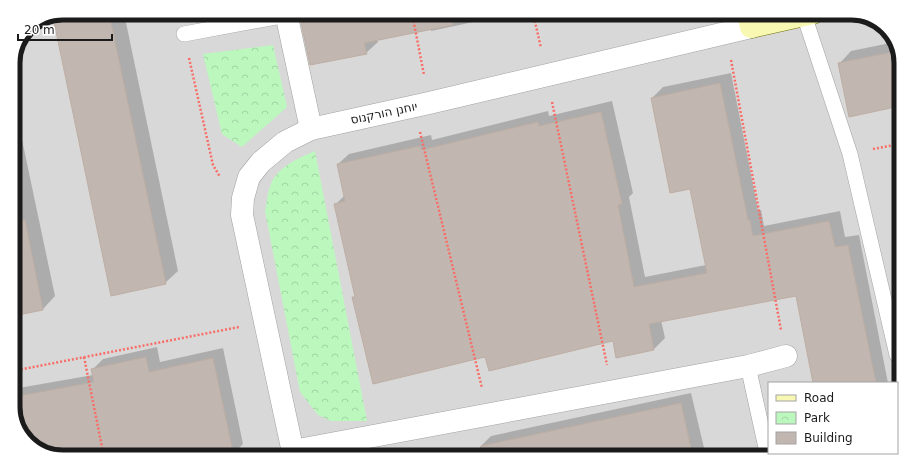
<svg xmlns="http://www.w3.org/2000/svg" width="914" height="470" font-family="'DejaVu Sans',Heebo,sans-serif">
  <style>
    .residential { fill: #d9d8d8 }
    .park { fill: url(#park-crowns) }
    .shadow { fill: #0003 }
    .building { fill: #c1b7b0; stroke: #beaea3 }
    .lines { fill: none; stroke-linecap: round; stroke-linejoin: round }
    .lane-casing { stroke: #a2a2a2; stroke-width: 16 }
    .street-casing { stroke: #a2a2a2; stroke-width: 23 }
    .secondary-casing { stroke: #6a6f05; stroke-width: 23 }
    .path { stroke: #f86d66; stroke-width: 2.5; stroke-dasharray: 2 2; stroke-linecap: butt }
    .lane { stroke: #fff; stroke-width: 15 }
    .street { stroke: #fff; stroke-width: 22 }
    .secondary { stroke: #f8f8b3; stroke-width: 22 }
    .labels { text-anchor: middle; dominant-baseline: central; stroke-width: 3; stroke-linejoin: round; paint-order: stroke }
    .street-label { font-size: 12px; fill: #1b1b1b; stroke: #fff }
    .rim { fill: none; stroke: #1b1b1b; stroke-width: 5 }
  </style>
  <defs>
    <pattern id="park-crowns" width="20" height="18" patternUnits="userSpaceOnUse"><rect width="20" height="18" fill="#bcf8be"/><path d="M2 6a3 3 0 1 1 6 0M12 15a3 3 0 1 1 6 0" fill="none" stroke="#a1d4a3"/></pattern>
  </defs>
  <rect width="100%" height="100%" fill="#ede8e1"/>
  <!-- residential -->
  <polygon class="residential" points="63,13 851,13 873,18 893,35 901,60 896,383 769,383 769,453 866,453 851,457 63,457 41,452 21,435 13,410 13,60 28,27"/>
  <!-- park -->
  <g class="park">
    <polygon points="273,45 287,107 242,147 222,134 203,54"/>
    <path d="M315,151L367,421H331L318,415L300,392L265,211C267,203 267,194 270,187C276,167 297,159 315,151Z"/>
  </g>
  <!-- shadow -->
  <g class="shadow">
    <polygon points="63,13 124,13 178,271 165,283"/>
    <polygon points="299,13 516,13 431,31 431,28 377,39 378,42 366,53"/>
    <polygon points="895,42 901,60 900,105 849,116 839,64 851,51"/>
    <polygon points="731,73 758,210 761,210 764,226 840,211 845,237 859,235 888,383 814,383 797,295 661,320 665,338 654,349 617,356 614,340 486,356 353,298 356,295 336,204 345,195 338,164 349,154 431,135 432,140 548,111 549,116 612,101 633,193 629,197 645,277 706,265 691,188 652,98 663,87"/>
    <polygon points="13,97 55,296 43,309 13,315"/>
    <polygon points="157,347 160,362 223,348 243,444 236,451 237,457 63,457 41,452 21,435 13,410 13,389 93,375 92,370 103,359"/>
    <polygon points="691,393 705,452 699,457 482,457 480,447 491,436"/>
    <polygon points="828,453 866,453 851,457 829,457"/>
  </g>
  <!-- building -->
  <g class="building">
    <polygon points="63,13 109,13 166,284 111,296 53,17"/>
    <polygon points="299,13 452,13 453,25 364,43 367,54 310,65"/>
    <polygon points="898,51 901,60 900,106 849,117 838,63"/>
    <polygon points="720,83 748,220 750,220 753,236 829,221 835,247 848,245 876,383 813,383 796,296 649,324 654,350 616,358 613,341 489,371 485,357 373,384 352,297 355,297 334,204 345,201 337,164 420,146 421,150 538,122 539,126 601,112 622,204 618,205 634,287 707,273 690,189 670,193 651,98"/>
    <polygon points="25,220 43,310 13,316 13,222"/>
    <polygon points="146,357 149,372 213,358 234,457 63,457 41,452 21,435 13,410 13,397 94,382 91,369"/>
    <polygon points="681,403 693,457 482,457 481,446"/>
  </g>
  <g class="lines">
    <!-- lane casing -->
    <g class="lane-casing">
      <g id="lane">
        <polyline points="804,15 850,154 897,355"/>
        <polyline points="184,34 287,15"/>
        <polyline points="748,366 768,457"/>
      </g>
    </g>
    <!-- street casing -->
    <g class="street-casing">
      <g id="street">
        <polyline points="286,13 311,129"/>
        <polyline points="293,451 748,366 786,356"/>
        <polyline points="294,457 242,215 243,198 249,177 261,162 285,142 311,129 429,103 751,27"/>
      </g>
    </g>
    <!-- secondary casing -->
    <g class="secondary-casing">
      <polyline id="secondary" points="748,13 751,27 813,13"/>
    </g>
    <!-- path -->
    <g class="path">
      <polyline points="412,13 424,75"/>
      <polyline points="533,13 541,48"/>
      <polyline points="189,58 213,165 220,177"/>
      <polyline points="731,60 781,330"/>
      <polyline points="552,102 607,365"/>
      <polyline points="420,132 482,388"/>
      <polyline points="873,149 900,144"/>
      <polyline points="84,357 104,457"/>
      <polyline points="13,371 239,327"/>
    </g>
    <!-- lane -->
    <use href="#lane" class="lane"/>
    <!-- street -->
    <use href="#street" class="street"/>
    <!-- secondary -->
    <use href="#secondary" class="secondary"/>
  </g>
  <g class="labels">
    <!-- street labels -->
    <g class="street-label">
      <text transform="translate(384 113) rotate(-12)">יוחנן הורקנוס</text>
    </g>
  </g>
  <!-- crop -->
  <path d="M0 0H914V470H0ZM63 20H851A43 43 0 0 1 894 63V407A43 43 0 0 1 851 450H63A43 43 0 0 1 20 407V63A43 43 0 0 1 63 20Z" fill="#fff" fill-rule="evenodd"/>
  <path class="rim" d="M63 20H851A43 43 0 0 1 894 63V407A43 43 0 0 1 851 450H63A43 43 0 0 1 20 407V63A43 43 0 0 1 63 20Z"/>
  <!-- legend -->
  <rect x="768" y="382" width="130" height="72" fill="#ffffff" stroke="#a4a4a4"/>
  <rect x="776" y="395" width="20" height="6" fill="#f8f8b3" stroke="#a4a4a4"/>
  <text x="804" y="402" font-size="12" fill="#1b1b1b">Road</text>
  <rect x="776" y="412" width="20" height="12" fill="url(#park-crowns)" stroke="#a4a4a4"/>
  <text x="804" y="422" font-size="12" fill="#1b1b1b">Park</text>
  <rect x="776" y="432" width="20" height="12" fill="#c1b7b0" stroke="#a4a4a4"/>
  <text x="804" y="442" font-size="12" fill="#1b1b1b">Building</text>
  <!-- scale -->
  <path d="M18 34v6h94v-6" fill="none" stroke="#1b1b1b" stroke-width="2"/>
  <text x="24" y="34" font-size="12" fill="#1b1b1b" stroke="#ffffff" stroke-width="3" paint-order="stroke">20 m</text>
</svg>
